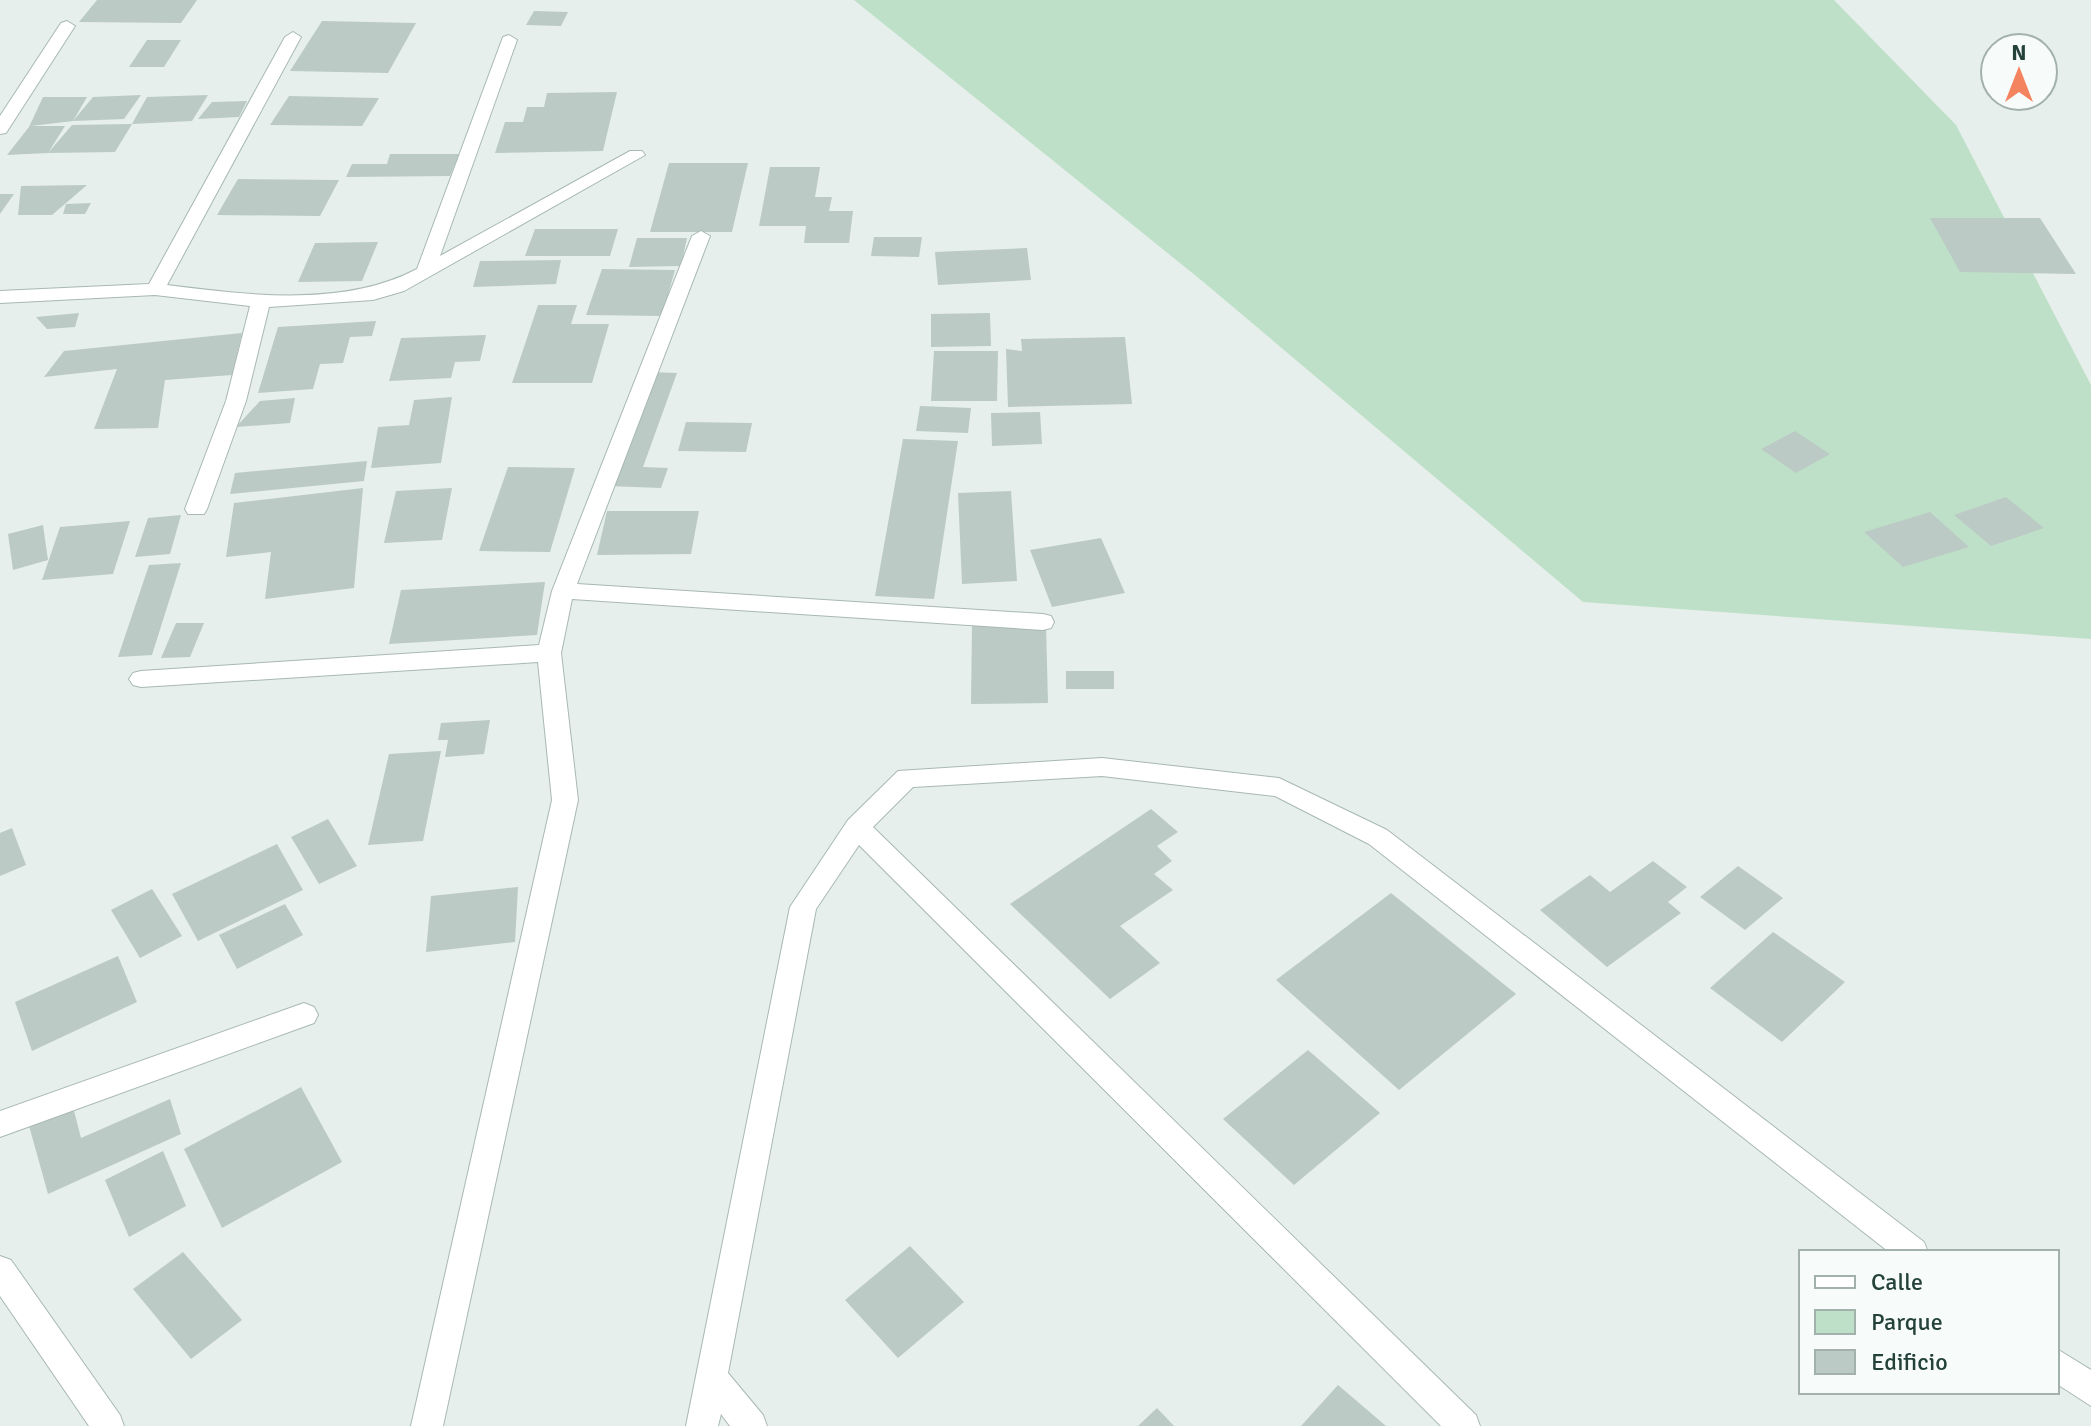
<svg xmlns="http://www.w3.org/2000/svg" width="2091" height="1426" font-family="Signika,sans-serif">
  <style>
    .green { fill: #bfe0c8 }
    .building { fill: #bbcac4 }
    .lines { fill: none; stroke-linecap: round; stroke-linejoin: round }
    .minor-casing { stroke: #a8b8b2; stroke-width: 2 }
    .minor { fill: #fff; fill-rule: evenodd }
  </style>
  <rect width="100%" height="100%" fill="#e6efeb"/>
  <!-- green -->
  <polygon class="green" points="854,0 1834,0 1956,125 2091,385 2091,639 1583,602 1201,280"/>
  <!-- building -->
  <g class="building">
    <polygon points="97,0 197,0 181,23 79,22"/>
    <polygon points="534,11 568,12 561,26 526,25"/>
    <polygon points="322,21 416,23 388,73 290,71"/>
    <polygon points="147,40 181,40 164,67 129,67"/>
    <polygon points="617,92 603,151 495,153 505,122 523,122 527,107 544,107 547,93"/>
    <polygon points="141,95 124,119 73,121 93,97"/>
    <polygon points="208,95 192,121 132,124 147,97"/>
    <polygon points="289,96 379,98 362,126 270,125"/>
    <polygon points="43,97 87,97 73,121 31,126 65,126 48,153 7,155 29,127"/>
    <polygon points="247,101 239,117 198,119 212,102"/>
    <polygon points="132,124 115,152 48,153 72,125"/>
    <polygon points="390,154 459,154 450,176 346,177 352,164 387,164"/>
    <polygon points="669,163 748,163 732,232 650,232"/>
    <polygon points="770,167 820,167 815,197 832,197 829,211 853,211 849,243 804,243 806,226 759,226"/>
    <polygon points="238,179 339,180 320,216 217,215"/>
    <polygon points="87,185 52,215 18,215 21,186"/>
    <polygon points="0,194 14,194 0,214"/>
    <polygon points="91,203 85,214 63,214 66,204"/>
    <polygon points="1930,218 2040,218 2076,274 1960,272"/>
    <polygon points="535,229 618,229 610,256 525,256"/>
    <polygon points="874,237 922,237 919,257 871,256"/>
    <polygon points="637,238 687,238 681,266 629,267"/>
    <polygon points="378,242 362,281 298,282 315,243"/>
    <polygon points="1027,248 1031,280 938,285 935,252"/>
    <polygon points="561,260 556,284 473,287 480,261"/>
    <polygon points="602,269 675,270 662,316 586,315"/>
    <polygon points="538,305 577,305 571,324 609,324 592,383 512,383"/>
    <polygon points="79,313 75,327 47,329 36,317"/>
    <polygon points="990,313 991,346 931,347 931,314"/>
    <polygon points="376,321 372,336 350,337 343,363 320,364 313,389 258,393 278,327"/>
    <polygon points="242,333 232,375 165,380 158,428 94,429 117,369 44,377 64,351"/>
    <polygon points="486,335 480,361 455,362 451,378 389,381 401,338"/>
    <polygon points="1125,337 1132,404 1008,407 1006,349 1022,351 1021,339"/>
    <polygon points="934,351 998,351 997,401 931,401"/>
    <polygon points="651,372 677,373 643,467 668,468 661,488 607,486"/>
    <polygon points="452,397 441,463 371,468 378,427 409,425 414,400"/>
    <polygon points="295,398 290,423 236,427 260,401"/>
    <polygon points="920,406 971,408 968,433 916,431"/>
    <polygon points="1040,412 1042,444 992,446 991,413"/>
    <polygon points="686,422 752,423 746,452 678,451"/>
    <polygon points="1795,431 1830,454 1796,473 1761,449"/>
    <polygon points="903,439 958,441 934,599 875,596"/>
    <polygon points="367,461 364,481 230,494 235,473"/>
    <polygon points="508,467 575,468 550,552 479,551"/>
    <polygon points="363,488 354,588 265,599 271,552 226,557 234,503"/>
    <polygon points="452,488 442,540 384,543 396,491"/>
    <polygon points="1011,491 1017,581 962,584 958,493"/>
    <polygon points="2006,497 2044,528 1991,546 1954,515"/>
    <polygon points="607,511 699,511 691,554 597,555"/>
    <polygon points="1930,512 1969,547 1903,567 1864,532"/>
    <polygon points="181,515 170,554 135,557 148,518"/>
    <polygon points="130,521 113,574 42,580 60,527"/>
    <polygon points="43,525 48,560 13,570 8,534"/>
    <polygon points="1101,538 1125,593 1052,607 1030,550"/>
    <polygon points="181,563 152,655 118,657 149,565"/>
    <polygon points="545,582 537,635 389,644 401,590"/>
    <polygon points="176,623 204,623 190,657 161,658"/>
    <polygon points="1046,625 1048,703 971,704 972,626"/>
    <rect x="1066" y="671" width="48" height="18"/>
    <polygon points="490,720 484,754 445,757 448,740 438,740 441,723"/>
    <polygon points="441,751 423,841 368,845 389,754"/>
    <polygon points="1151,809 1178,832 1157,846 1172,861 1154,874 1173,890 1120,926 1160,963 1110,999 1010,904"/>
    <polygon points="328,819 357,866 319,884 291,837"/>
    <polygon points="12,828 26,865 0,876 0,833"/>
    <polygon points="277,844 303,890 198,941 172,894"/>
    <polygon points="1653,861 1687,887 1668,902 1681,913 1607,967 1540,910 1590,875 1610,892"/>
    <polygon points="1738,866 1783,898 1745,930 1700,897"/>
    <polygon points="518,887 515,942 426,952 431,896"/>
    <polygon points="152,889 182,936 140,958 111,910"/>
    <polygon points="1391,893 1516,994 1399,1090 1276,980"/>
    <polygon points="285,904 303,935 237,969 219,935"/>
    <polygon points="1773,932 1845,982 1782,1042 1710,988"/>
    <polygon points="118,956 137,1002 32,1051 15,1002"/>
    <polygon points="1308,1050 1380,1113 1294,1185 1223,1119"/>
    <polygon points="301,1087 342,1162 222,1228 184,1149"/>
    <polygon points="170,1099 181,1134 48,1194 28,1122 72,1103 81,1138"/>
    <polygon points="163,1151 186,1206 129,1237 105,1180"/>
    <polygon points="910,1246 964,1302 898,1358 845,1300"/>
    <polygon points="183,1252 242,1320 191,1359 133,1289"/>
    <polygon points="1338,1385 1386,1426 1301,1426"/>
    <polygon points="1157,1408 1174,1426 1138,1426"/>
  </g>
  <g class="lines">
    <!-- minor casing -->
    <g class="minor-casing">
      <g id="minor">
        <polygon points="67,21 75,26 6,133 0,134 0,116 61,23"/>
        <path d="M293,32L301,37L167,285C247,295 343,308 417,269L503,37L509,35L517,40L440,256L630,151H642L645,155L404,291L373,300L269,307L246,401L207,509L204,514H188L185,509L226,401L250,306L155,295L0,303V291L149,284L285,37Z"/>
        <polygon points="701,231 710,236 577,584 1043,614 1051,616 1054,622 1051,628 1043,630 572,599 561,653 578,800 443,1426 411,1426 552,800 538,662 141,687 133,685 129,679 133,673 141,671 539,645 552,591 692,236"/>
        <polygon points="1102,758 1279,778 1387,830 1924,1242 1928,1252 1889,1252 1369,844 1275,796 1102,776 913,787 873,827 1476,1415 1480,1426 1441,1426 859,845 816,909 728,1373 763,1415 767,1426 730,1426 721,1414 718,1426 686,1426 790,907 848,820 898,771"/>
        <polygon points="304,1003 314,1007 318,1015 314,1023 0,1137 0,1111"/>
        <polygon points="0,1256 11,1260 120,1415 124,1426 89,1426 0,1296"/>
        <polygon points="2057,1349 2091,1370 2091,1406 2057,1384"/>
      </g>
    </g>
    <!-- minor -->
    <use href="#minor" class="minor"/>
  </g>
  <!-- legend -->
  <rect x="1799" y="1250" width="260" height="144" fill="#f7fbf9" stroke="#a3b1ad" stroke-width="2"/>
  <rect x="1815" y="1276" width="40" height="12" fill="#ffffff" stroke="#a3b1ad" stroke-width="2"/>
  <text x="1871" y="1290" font-size="24" fill="#24423a">Calle</text>
  <rect x="1815" y="1310" width="40" height="24" fill="#bfe0c8" stroke="#a3b1ad" stroke-width="2"/>
  <text x="1871" y="1330" font-size="24" fill="#24423a">Parque</text>
  <rect x="1815" y="1350" width="40" height="24" fill="#bbcac4" stroke="#a3b1ad" stroke-width="2"/>
  <text x="1871" y="1370" font-size="24" fill="#24423a">Edificio</text>
  <!-- north arrow -->
  <g transform="translate(2019 72)"><circle r="38" fill="#f7fbf9" stroke="#a3b1ad" stroke-width="2"/>
  <path d="M0-6L14 30L0 20L-14 30Z" fill="#f4845f"/>
  <text y="-12" font-size="22" font-weight="bold" text-anchor="middle" fill="#24423a">N</text>
  </g>
</svg>
